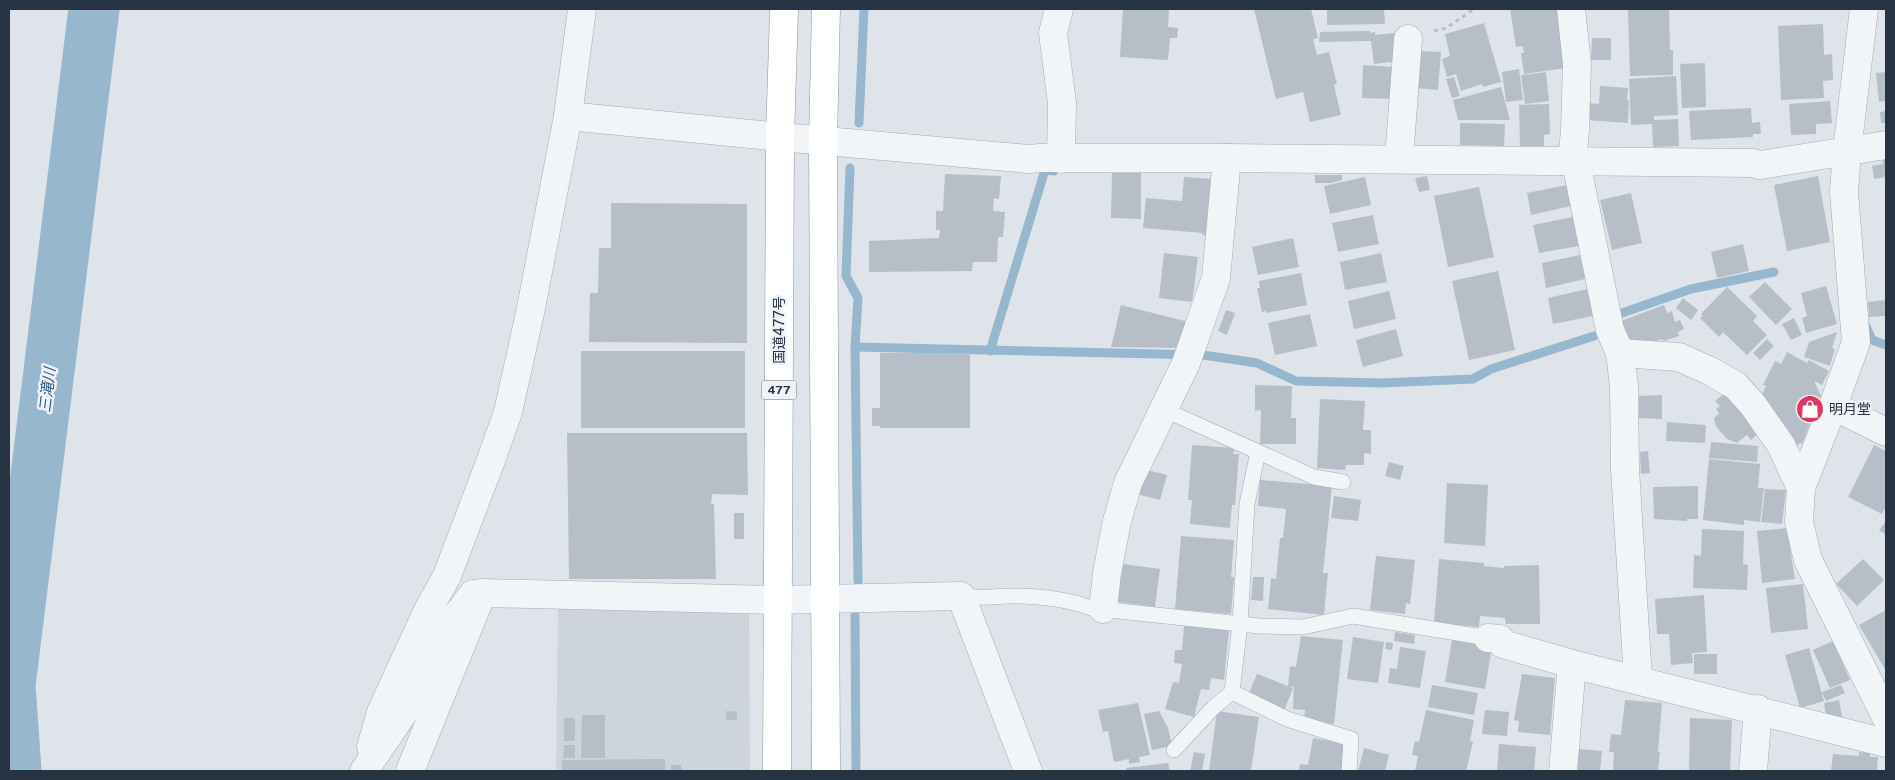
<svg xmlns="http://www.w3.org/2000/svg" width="1895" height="780" font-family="'Public Sans','Noto Sans JP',sans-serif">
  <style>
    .built { fill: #cdd4dc }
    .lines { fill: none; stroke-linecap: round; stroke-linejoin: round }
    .stream { stroke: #96b7cd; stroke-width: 9 }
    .river { stroke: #96b7cd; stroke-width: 51 }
    .building { fill: #b6bec7 }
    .lane-casing { stroke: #a4abb4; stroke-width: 16 }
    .street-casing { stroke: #a4abb4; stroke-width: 29 }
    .highway-casing { stroke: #8593a2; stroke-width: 29 }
    .path { stroke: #b9bfc5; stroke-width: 3; stroke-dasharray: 4 4; stroke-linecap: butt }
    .lane { stroke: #f2f5f8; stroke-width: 15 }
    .street { stroke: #f2f5f8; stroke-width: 28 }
    .highway { stroke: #fff; stroke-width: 28 }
    .labels { text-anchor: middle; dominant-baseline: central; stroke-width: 5; stroke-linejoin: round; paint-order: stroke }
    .shield { fill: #eff3f7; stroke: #626d78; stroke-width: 1 }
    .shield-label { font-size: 12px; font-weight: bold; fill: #263342 }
    .street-label { font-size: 14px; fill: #263342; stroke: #eff3f7 }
    .poi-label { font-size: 14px; fill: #263342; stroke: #eff3f7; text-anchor: start }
    .water-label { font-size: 15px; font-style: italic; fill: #2c577a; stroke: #eff3f7 }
  </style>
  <rect width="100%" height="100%" fill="#dfe4ea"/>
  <!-- built -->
  <polygon class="built" points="558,609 749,610 750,771 556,771"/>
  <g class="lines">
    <!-- stream -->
    <g class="stream">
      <polyline points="859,123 864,9"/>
      <polyline points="850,168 846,276 858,298 855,347 858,581"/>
      <polyline points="1619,314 1691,289 1774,272"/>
      <polyline points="1865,324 1872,340 1886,345"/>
      <polyline points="855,347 1203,355 1257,363 1296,381 1382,383 1473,379 1491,369 1594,336"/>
      <polyline points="990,351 1045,170 1054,171"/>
      <polyline points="855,615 856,771"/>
    </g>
    <!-- river -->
    <polyline class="river" points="16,771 10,685 94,9"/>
  </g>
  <!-- building -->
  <g class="building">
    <polygon points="1123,9 1169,9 1168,27 1178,28 1177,38 1170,38 1168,60 1120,57"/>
    <polygon points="1254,9 1311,9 1318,38 1313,39 1317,55 1329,52 1337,84 1334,85 1341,115 1310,122 1303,92 1276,99"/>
    <polygon points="1327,9 1384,9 1385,24 1327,25"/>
    <polygon points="1510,9 1557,9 1566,68 1524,74 1521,53 1524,53 1523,46 1516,47"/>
    <polygon points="1628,9 1669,9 1670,50 1673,50 1673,75 1630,76"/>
    <polygon points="1484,23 1501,82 1483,87 1482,84 1461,91 1456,74 1447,77 1442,59 1450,56 1445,34"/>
    <polygon points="1823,24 1824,55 1832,54 1833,80 1823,81 1824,98 1781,100 1778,26"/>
    <polygon points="1370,31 1370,33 1375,32 1375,35 1395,33 1399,61 1374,64 1371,41 1319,42 1320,32"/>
    <polygon points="1592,38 1611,38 1611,60 1591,60"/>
    <polygon points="1418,51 1441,52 1438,90 1415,88"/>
    <polygon points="1705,63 1706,107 1682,108 1680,64"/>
    <polygon points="1363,65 1395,67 1394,99 1362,98"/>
    <polygon points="1519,69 1523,100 1506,102 1502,72"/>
    <polygon points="1546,72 1549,101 1525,104 1521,75"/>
    <polygon points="1886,72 1886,101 1879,102 1876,73"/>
    <polygon points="1676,76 1678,115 1654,116 1654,120 1678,119 1679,146 1653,147 1652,124 1631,125 1629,79"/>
    <polygon points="1454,77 1460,96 1452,98 1446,79"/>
    <polygon points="1600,86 1628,88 1627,100 1629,101 1628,123 1586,120 1588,103 1599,104"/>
    <polygon points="1501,87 1510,120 1458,120 1453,100"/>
    <polygon points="1830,101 1832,123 1816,124 1816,134 1791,135 1789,104"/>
    <polygon points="1549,104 1550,134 1544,135 1544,146 1520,147 1519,105"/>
    <polygon points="1751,108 1752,123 1760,122 1761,134 1753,134 1753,137 1691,140 1689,111"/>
    <polygon points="1886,111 1886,123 1881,123 1880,112"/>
    <polygon points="1460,123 1505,124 1504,146 1460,145"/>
    <polygon points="1886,156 1886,177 1874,179 1872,166 1883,164 1882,157"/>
    <polygon points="1112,173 1141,173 1141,219 1111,218"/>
    <polygon points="945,174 1001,176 999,199 994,198 993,211 1005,212 1003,237 998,237 997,262 973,262 972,271 869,272 869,241 939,238 940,230 936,230 936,211 943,211"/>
    <polygon points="1315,175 1342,175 1342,180 1331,183 1315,183"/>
    <polygon points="1427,176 1430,190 1419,192 1415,178"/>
    <polygon points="1818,176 1830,242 1787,251 1774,185"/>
    <polygon points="1184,177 1213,179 1209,235 1202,235 1203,233 1143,228 1146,198 1182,201"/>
    <polygon points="1365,177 1371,205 1330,214 1324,186"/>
    <polygon points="1567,185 1571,206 1531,215 1527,193"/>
    <polygon points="1479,187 1494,257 1448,267 1434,196"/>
    <polygon points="1631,193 1642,243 1612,250 1600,200"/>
    <polygon points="611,203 747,204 747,343 589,342 590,293 598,293 599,248 611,248"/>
    <polygon points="1373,215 1379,244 1338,252 1332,223"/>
    <polygon points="1573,217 1579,246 1539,253 1533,225"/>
    <polygon points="1293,238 1299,267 1258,275 1252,247"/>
    <polygon points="1743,244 1749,271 1717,278 1711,252"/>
    <polygon points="1164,253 1198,257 1192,302 1159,298"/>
    <polygon points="1381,253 1387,282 1345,290 1340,262"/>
    <polygon points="1580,255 1585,279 1546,288 1542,263"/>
    <polygon points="1498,271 1515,350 1469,360 1452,281"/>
    <polygon points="1301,273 1307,305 1266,313 1266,311 1262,312 1257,288 1260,288 1259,281"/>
    <polygon points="1765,282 1792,309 1776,325 1749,297"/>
    <polygon points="1826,286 1837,324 1806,333 1802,318 1807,316 1801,293"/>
    <polygon points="1727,287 1757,316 1753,321 1767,335 1747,355 1723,332 1719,337 1700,318 1703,316 1701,314"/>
    <polygon points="1587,289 1593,316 1553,324 1548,298"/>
    <polygon points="1389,291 1396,319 1354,329 1348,301"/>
    <polygon points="1683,298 1698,310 1691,320 1676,308"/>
    <polygon points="1886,300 1886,316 1869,317 1868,302"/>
    <polygon points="1121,305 1189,322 1182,348 1111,347"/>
    <polygon points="1664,305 1667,313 1672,311 1675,322 1680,320 1684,329 1678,332 1679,336 1663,341 1662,339 1646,345 1644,340 1630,345 1621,321"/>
    <polygon points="1226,310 1235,313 1227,335 1218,331"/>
    <polygon points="1310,314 1317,346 1275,355 1268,323"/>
    <polygon points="1794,318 1802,335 1791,340 1782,324"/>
    <polygon points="1396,329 1403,356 1363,367 1356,340"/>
    <polygon points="1837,332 1832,348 1835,349 1830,366 1804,357 1809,342"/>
    <polygon points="1767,339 1774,346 1760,360 1753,353"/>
    <rect x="581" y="351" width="164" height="77"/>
    <polygon points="1787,352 1807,363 1809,360 1829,371 1822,385 1814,381 1821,396 1802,444 1799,443 1795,451 1760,399 1766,386 1763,385 1775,361 1781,364"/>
    <polygon points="880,353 970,353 970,428 880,428 880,426 872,426 872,408 880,408"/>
    <polygon points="1255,385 1292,386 1291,418 1296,418 1296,444 1260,444 1261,410 1255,411"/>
    <polygon points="1729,390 1762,430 1751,440 1747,435 1737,443 1727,439 1716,426 1714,418 1719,413 1716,409 1720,406 1715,401"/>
    <polygon points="1662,395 1662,419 1639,418 1639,396"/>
    <polygon points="1320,399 1365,401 1363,430 1371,430 1371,454 1364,453 1364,465 1346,465 1345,470 1317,468"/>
    <polygon points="1667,422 1706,425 1705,443 1666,441"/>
    <polygon points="567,433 747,433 748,495 712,494 711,504 714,504 716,579 569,579"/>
    <polygon points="1711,442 1758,446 1757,462 1709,458"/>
    <polygon points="1192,445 1234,448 1233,454 1239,454 1235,505 1232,505 1230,528 1190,524 1192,500 1188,500"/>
    <polygon points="1874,445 1886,451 1886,506 1882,514 1848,497"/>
    <polygon points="1648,451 1650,473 1641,474 1640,452"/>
    <polygon points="1709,459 1760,464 1758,488 1764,488 1760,522 1744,520 1744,525 1703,520"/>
    <polygon points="1389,462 1404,466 1400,480 1385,476"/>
    <polygon points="1143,469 1167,475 1160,500 1136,494"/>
    <polygon points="1260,480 1332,486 1323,573 1328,573 1324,615 1268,609 1271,578 1276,579 1280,538 1283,538 1286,509 1258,506"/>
    <polygon points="1447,483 1488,485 1485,546 1444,543"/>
    <polygon points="1698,486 1698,519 1687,519 1687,521 1654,519 1653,487"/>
    <polygon points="1765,489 1786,490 1782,524 1761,522"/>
    <polygon points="1334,496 1361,500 1358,521 1331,518"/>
    <rect x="734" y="513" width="10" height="26"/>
    <polygon points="1886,521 1886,535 1879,530"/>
    <polygon points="1787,528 1795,579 1762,583 1757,531"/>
    <polygon points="1702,529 1744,531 1743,564 1748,565 1747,590 1693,588 1694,555 1701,556"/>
    <polygon points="1181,536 1234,540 1231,577 1234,577 1231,614 1175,609"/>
    <polygon points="1376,556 1415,560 1410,604 1406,603 1405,614 1370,610"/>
    <polygon points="1439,559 1484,563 1484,566 1504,568 1504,566 1539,565 1540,624 1506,624 1505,618 1480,616 1479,627 1434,623"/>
    <polygon points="1863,559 1884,580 1857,606 1836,584"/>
    <polygon points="1123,564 1160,569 1155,607 1112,601 1115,578 1121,579"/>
    <polygon points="1253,577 1264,577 1263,601 1251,600"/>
    <polygon points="1803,584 1808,629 1771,633 1766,588"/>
    <polygon points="1704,595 1707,652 1692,653 1693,663 1671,665 1669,634 1657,634 1655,599"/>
    <polygon points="1886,610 1886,671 1859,625"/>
    <polygon points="1184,626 1229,630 1224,680 1211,678 1209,690 1201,689 1194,717 1165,709 1173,682 1179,683 1182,664 1174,663 1175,650 1182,650"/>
    <polygon points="1395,632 1415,635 1414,644 1394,641"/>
    <polygon points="1301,636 1343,640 1334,724 1304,721 1305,710 1293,709 1294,687 1288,686 1290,666 1296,667"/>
    <polygon points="1353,637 1384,642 1378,683 1347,679"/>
    <polygon points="1452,640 1492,647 1485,689 1445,682"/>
    <polygon points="1833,641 1850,680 1830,688 1813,650"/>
    <polygon points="1386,642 1393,643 1392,650 1385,649"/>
    <polygon points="1400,647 1426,651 1420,688 1388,683 1390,668 1397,669"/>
    <polygon points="1809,648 1824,701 1800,708 1785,655"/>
    <rect x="1694" y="654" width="23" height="20"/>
    <polygon points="1257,674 1293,688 1284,711 1257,701 1259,696 1249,693"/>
    <polygon points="1522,674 1555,678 1550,735 1518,732 1519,721 1514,720"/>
    <polygon points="1432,685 1478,693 1474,715 1428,707"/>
    <polygon points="1841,685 1845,693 1826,701 1822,692"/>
    <polygon points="1625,700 1662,703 1658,752 1660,752 1658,771 1613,771 1614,752 1609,752 1611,734 1621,735"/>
    <polygon points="1839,700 1843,720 1830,715 1826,715 1824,703"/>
    <polygon points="1138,703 1150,755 1139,757 1140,762 1129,764 1129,759 1114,762 1108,731 1103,732 1098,710"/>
    <polygon points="1426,710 1474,720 1470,741 1473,742 1466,771 1415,771 1418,756 1412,755 1415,741 1419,742"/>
    <polygon points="1485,710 1509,712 1507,736 1482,734"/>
    <polygon points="726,711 737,712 737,720 726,720"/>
    <polygon points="1159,711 1168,728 1172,746 1152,750 1144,714"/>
    <polygon points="1217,711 1259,717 1251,771 1209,771"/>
    <polygon points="582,715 605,715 605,758 581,758"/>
    <rect x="564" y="718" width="11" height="23"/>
    <polygon points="1690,718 1732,720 1730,771 1689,771"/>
    <polygon points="1313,738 1348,744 1344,771 1299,771 1300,764 1308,765"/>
    <polygon points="1499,744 1536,747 1534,771 1497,771"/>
    <polygon points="564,745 575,745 575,758 563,758"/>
    <polygon points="1364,748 1389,755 1385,771 1358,771"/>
    <polygon points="1579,749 1602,751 1600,771 1577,771"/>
    <polygon points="1194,752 1205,754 1202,771 1190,771"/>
    <polygon points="1859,752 1870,753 1870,757 1878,757 1877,771 1831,771 1833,754 1859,756"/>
    <polygon points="665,759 665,771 562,771 562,760"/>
    <polygon points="1168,763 1170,771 1126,771 1126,768"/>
    <rect x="671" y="765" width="10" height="6"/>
  </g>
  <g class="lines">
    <!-- lane casing -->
    <g class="lane-casing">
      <g id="lane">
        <polyline points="1165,410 1314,477 1343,482"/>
        <path d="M961,596C978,599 994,596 1011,596C1038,596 1065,598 1091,608L1259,626L1303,627L1353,616L1488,638"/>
        <polyline points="1232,692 1287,719 1351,739 1349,771"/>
        <polyline points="1174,750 1213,708 1232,692 1240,624 1247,504 1258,452"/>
      </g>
    </g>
    <!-- street casing -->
    <g class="street-casing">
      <g id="street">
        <polyline points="1059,9 1053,33 1062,103 1061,159"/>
        <polyline points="1571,9 1577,64 1575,130 1572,162"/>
        <polyline points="1864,9 1847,151 1844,192 1856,342 1833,406 1801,488 1799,522 1808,560 1886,717"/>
        <polyline points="568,116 780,137 1029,159 1040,158 1227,158 1753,163 1760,165 1886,145"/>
        <polyline points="1399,159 1408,39"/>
        <polyline points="1576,162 1610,330 1620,353 1624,386 1625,469 1638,680"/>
        <polyline points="1620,353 1679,357 1710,371 1736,386 1753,405 1781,445 1801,488"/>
        <polyline points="1833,406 1886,432"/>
        <polyline points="1103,609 1107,573 1117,521 1128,483 1186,363 1216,278 1227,158"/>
        <polyline points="1488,638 1500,639 1503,644 1572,664 1886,743"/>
        <polyline points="371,747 381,712 428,610 447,576 491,460 508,412 530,313 568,116 582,9"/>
        <polyline points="364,771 404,712 448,627 473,594 483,593 777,600 961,596 1028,771"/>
        <polyline points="410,771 479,601"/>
        <polyline points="1563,771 1572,664"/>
        <polyline points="1753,771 1758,709"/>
      </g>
    </g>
    <!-- highway casing -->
    <g class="highway-casing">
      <g id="highway">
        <polyline points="777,771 780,137 784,9"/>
        <polyline points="826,771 823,141 826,9"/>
      </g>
    </g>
    <!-- path -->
    <polyline class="path" points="1434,31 1446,28 1474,9"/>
    <!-- lane -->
    <use href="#lane" class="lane"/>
    <!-- street -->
    <use href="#street" class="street"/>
    <!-- highway -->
    <use href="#highway" class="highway"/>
  </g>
  <!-- icons -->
  <defs>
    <g id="shop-disc" transform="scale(1.4375)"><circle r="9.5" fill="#db3861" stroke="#eff3f7"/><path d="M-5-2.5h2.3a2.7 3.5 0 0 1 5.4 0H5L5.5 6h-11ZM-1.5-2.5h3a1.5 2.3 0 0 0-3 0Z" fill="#fff"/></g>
  </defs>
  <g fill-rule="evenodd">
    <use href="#shop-disc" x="1810" y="409"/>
  </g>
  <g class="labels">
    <!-- shield labels -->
    <rect class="shield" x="761.5" y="380.5" width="35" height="19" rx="4"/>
    <g class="shield-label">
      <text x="779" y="390">477</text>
    </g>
    <!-- street labels -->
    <g class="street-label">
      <text transform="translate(779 330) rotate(-90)">国道477号</text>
    </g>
    <!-- poi labels -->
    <g class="poi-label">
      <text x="1829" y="409">明月堂</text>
    </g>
    <!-- water labels -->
    <g class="water-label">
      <text transform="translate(47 390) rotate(-83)">三滝川</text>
    </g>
  </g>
  <!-- border -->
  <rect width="1895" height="780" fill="none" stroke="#263342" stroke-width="20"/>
</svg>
